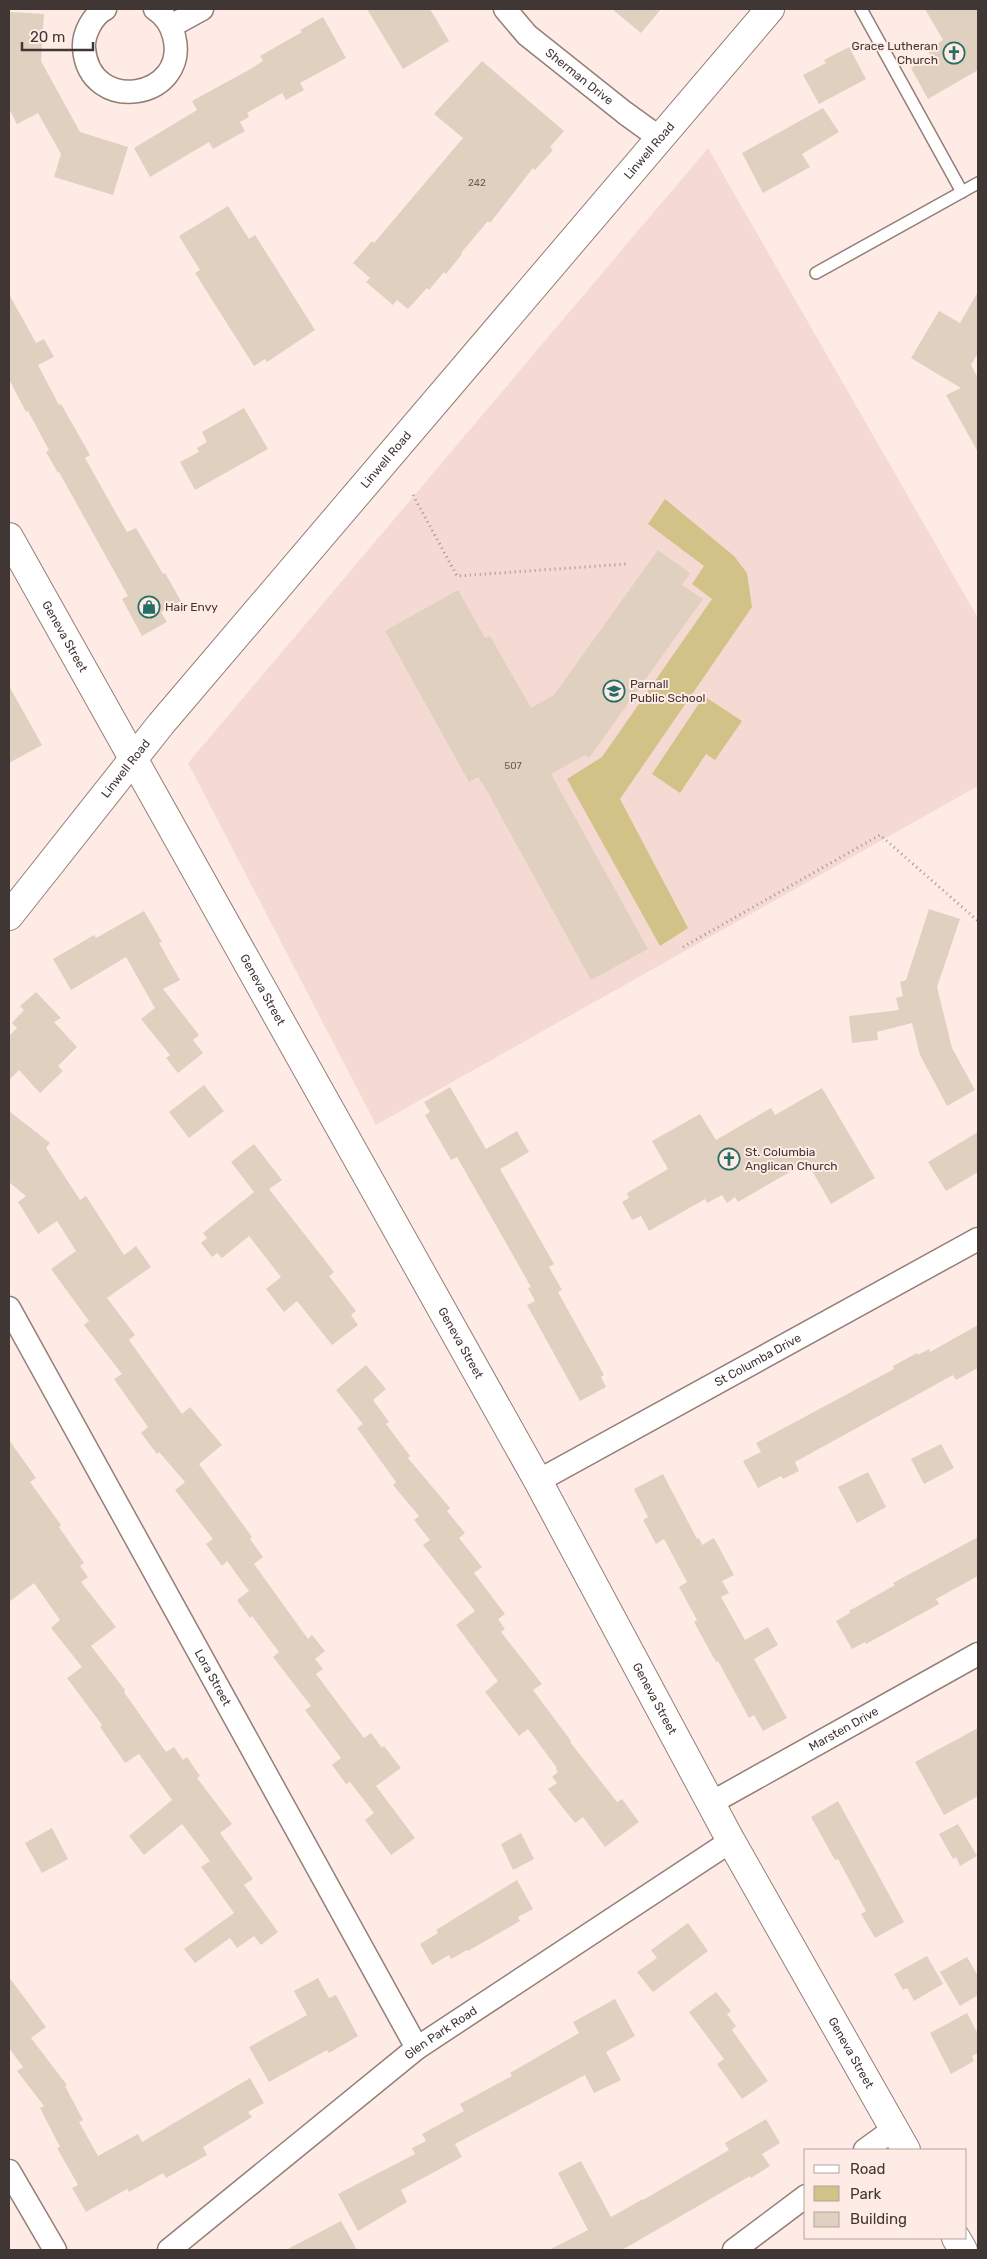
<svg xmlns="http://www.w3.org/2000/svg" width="987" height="2259" font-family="Rubik,sans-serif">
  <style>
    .built { fill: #f4dad2 }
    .green { fill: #d1c388 }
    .building { fill: #e0d0bf }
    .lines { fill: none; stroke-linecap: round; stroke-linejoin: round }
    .lane-casing { stroke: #947f78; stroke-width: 14 }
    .street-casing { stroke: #947f78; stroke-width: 25 }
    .secondary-casing { stroke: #947f78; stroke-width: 30 }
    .path { stroke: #a3948f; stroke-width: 3; stroke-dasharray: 1 4; stroke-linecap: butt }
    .lane { stroke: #fff; stroke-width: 11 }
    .street { stroke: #fff; stroke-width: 22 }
    .secondary { stroke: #fff; stroke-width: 28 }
    .labels { text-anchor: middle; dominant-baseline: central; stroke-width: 4; stroke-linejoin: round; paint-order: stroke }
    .number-label { font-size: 10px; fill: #685d57 }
    .poi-label { font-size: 12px; fill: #403734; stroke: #ffebe5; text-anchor: start }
    .street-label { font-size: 12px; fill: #403734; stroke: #ffebe5 }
  </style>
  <rect width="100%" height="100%" fill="#ffebe5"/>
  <!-- built -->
  <polygon class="built" points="708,148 978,618 978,786 376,1125 188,763"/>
  <!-- green -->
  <g class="green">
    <polygon points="665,499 734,556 747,573 752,607 620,799 688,928 660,946 567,779 602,757 712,599 692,584 704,566 648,524"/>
    <polygon points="704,696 742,721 715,760 706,754 680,793 652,774"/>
  </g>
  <!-- building -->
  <g class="building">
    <polygon points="367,9 430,9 449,41 403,69"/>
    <polygon points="612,9 661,9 641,33"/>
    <polygon points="925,9 978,9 978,70 928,99 911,68 931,56 927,50 943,40"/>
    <polygon points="9,12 44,14 41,61 80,132 128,147 113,195 54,177 61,154 38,113 17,124 9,109"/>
    <polygon points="323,17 346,58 300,83 304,90 286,100 282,93 247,113 249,117 240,122 245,131 213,149 209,142 150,177 134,148 197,110 192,101 247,71 263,61 260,56 302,32 300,30"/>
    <polygon points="849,47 866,79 819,104 803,75 826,63 824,60"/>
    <polygon points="482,61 564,131 550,147 553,150 535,170 533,168 490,223 488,221 461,253 462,254 446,274 444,272 429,290 427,288 408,309 397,300 393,305 366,282 370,278 353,263 372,241 374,243 463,138 434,114"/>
    <polygon points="823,108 839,132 802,154 810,167 763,193 742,153"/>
    <polygon points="228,206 249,239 255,235 315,330 267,362 265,359 254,366 195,273 200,270 179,236"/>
    <polygon points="978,292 978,353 971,365 978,378 978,452 946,395 961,388 911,358 939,311 960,323"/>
    <polygon points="9,294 36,343 44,339 54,357 38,365 59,405 61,404 90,455 85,458 117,515 127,532 136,528 163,574 165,573 181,601 161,612 167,622 142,636 122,599 128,596 59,472 58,473 46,452 49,450 28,411 26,412 9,379"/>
    <polygon points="244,408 268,449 195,490 180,462 199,452 197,448 207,442 202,432"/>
    <polygon points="658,550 690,573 682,585 703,599 589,758 585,755 551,774 648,949 591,980 486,789 478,777 469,782 385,631 458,590 485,638 490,636 531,708 554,695"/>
    <polygon points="9,686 42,745 9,763"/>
    <polygon points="929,909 960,919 937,987 952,1048 975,1090 947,1106 920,1055 912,1023 877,1032 878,1040 852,1043 849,1016 899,1010 896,998 903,996 900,982 906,980"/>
    <polygon points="144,911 162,942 159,943 180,980 163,989 199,1035 193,1040 203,1053 178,1073 166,1058 170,1055 141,1019 155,1008 126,957 71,990 53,959 94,935 96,938"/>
    <polygon points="36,992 61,1018 54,1022 77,1047 58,1066 63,1071 40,1093 19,1070 9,1080 9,1036 17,1028 12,1023 24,1010 20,1006"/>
    <polygon points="204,1085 224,1111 189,1138 169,1112"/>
    <polygon points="450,1087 486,1149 517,1131 529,1152 500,1169 554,1264 549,1267 562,1290 558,1292 604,1375 601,1377 606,1387 580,1401 527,1305 535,1301 528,1288 531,1287 457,1157 451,1160 425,1115 430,1112 424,1102"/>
    <polygon points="822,1088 875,1178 831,1204 807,1162 738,1202 735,1197 727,1203 722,1195 707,1203 705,1199 649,1231 641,1216 632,1220 622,1202 629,1198 627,1193 668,1169 652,1141 700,1114 716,1140 771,1108 775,1115"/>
    <polygon points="9,1111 50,1143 46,1148 80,1200 86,1196 124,1255 136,1246 151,1267 107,1298 135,1335 129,1340 182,1414 190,1407 222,1445 199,1464 252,1537 250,1539 263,1557 254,1564 308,1639 312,1635 325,1651 315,1659 323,1669 316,1674 364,1738 371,1733 382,1748 384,1746 401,1768 376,1786 415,1838 391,1855 365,1820 374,1813 350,1782 346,1784 332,1765 341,1758 305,1710 311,1706 273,1657 279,1652 252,1616 250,1618 237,1600 249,1591 227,1561 222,1566 206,1544 213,1539 175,1490 185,1482 159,1452 157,1454 141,1433 148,1427 114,1379 122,1374 84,1325 89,1321 51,1269 76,1251 57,1221 38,1234 18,1202 26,1196 9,1182"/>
    <polygon points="978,1132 978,1172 946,1191 928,1162"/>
    <polygon points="254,1144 282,1180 269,1189 334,1272 329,1276 356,1311 351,1315 358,1325 332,1345 297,1301 284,1312 266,1289 281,1277 249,1236 222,1258 217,1253 212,1257 201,1243 207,1238 203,1233 254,1192 231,1162"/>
    <polygon points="978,1325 978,1368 956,1380 953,1375 795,1462 799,1471 783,1479 781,1476 758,1488 743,1461 761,1452 756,1443 894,1369 893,1366 917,1353 918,1355 929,1349 930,1352"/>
    <polygon points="366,1365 386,1389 373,1400 389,1422 386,1424 410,1456 408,1458 450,1508 447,1511 465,1533 459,1538 482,1567 474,1573 505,1614 498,1619 505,1629 501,1632 542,1684 533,1690 571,1741 570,1742 617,1802 622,1799 639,1822 605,1847 583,1817 575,1823 548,1789 557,1783 552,1777 558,1772 556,1769 557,1768 528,1729 519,1736 485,1692 498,1681 456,1625 475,1611 423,1545 430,1540 414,1520 419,1516 393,1485 396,1482 357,1428 363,1424 336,1390"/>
    <polygon points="9,1440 36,1478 30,1482 61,1525 59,1527 84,1563 80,1566 88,1577 81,1582 116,1627 91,1646 125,1690 124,1692 166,1752 174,1747 183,1760 187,1757 200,1776 197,1778 232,1824 220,1833 253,1879 244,1885 278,1932 261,1945 254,1936 237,1948 230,1938 195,1963 184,1949 234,1913 201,1867 210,1861 182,1824 144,1855 129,1836 172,1800 139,1754 125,1763 100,1727 102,1725 67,1678 82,1667 51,1628 60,1620 34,1583 9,1602"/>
    <polygon points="941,1444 954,1468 924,1484 911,1459"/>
    <polygon points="868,1472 886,1507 857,1523 838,1487"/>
    <polygon points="663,1474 697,1539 699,1538 702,1545 714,1538 734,1575 722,1581 729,1593 721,1597 745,1640 768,1627 778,1645 754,1659 787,1718 763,1731 754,1715 749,1718 718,1661 716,1662 694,1622 697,1620 679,1587 687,1582 664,1539 656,1544 643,1520 648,1517 634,1489"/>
    <polygon points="978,1537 978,1576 936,1599 939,1604 866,1644 865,1642 852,1649 836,1621 850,1613 849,1611 895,1585 893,1583"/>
    <polygon points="978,1728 978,1796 944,1815 915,1762"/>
    <polygon points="838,1801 904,1922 875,1938 861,1914 866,1911 838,1859 835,1860 811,1817"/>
    <polygon points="958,1824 977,1856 960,1866 956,1857 953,1859 939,1834"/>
    <polygon points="52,1828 68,1859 42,1873 25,1843"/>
    <polygon points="521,1833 534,1859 513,1870 501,1844"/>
    <polygon points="517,1880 533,1909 518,1917 520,1921 468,1951 467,1950 451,1959 449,1955 432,1965 420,1944 438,1933 436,1930"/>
    <polygon points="688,1923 708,1951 653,1992 637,1972 657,1958 651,1950"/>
    <polygon points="927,1956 943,1984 914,2001 907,1988 903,1990 894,1974"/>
    <polygon points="967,1957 978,1976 978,1995 960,2006 940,1972"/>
    <polygon points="9,1977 46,2027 31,2038 67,2085 65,2086 83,2120 79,2122 98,2156 138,2134 142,2142 250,2078 264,2103 248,2112 252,2117 203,2147 207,2155 166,2178 163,2173 129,2192 127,2189 86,2212 72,2188 78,2185 57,2148 60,2147 40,2108 44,2106 17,2071 23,2067 9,2048"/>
    <polygon points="318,1978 329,1998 336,1995 358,2036 329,2053 327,2050 269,2082 249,2047 307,2015 294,1991"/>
    <polygon points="716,1992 731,2011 727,2014 736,2026 732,2030 768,2081 742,2099 717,2064 724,2059 689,2012"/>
    <polygon points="615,1999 635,2036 606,2052 621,2080 594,2093 585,2075 455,2144 462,2157 401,2190 407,2202 358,2231 338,2194 415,2154 412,2148 426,2141 422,2134 464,2111 460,2104 512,2076 510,2073 579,2033 573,2022"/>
    <polygon points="967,2013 978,2034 978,2053 972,2056 974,2061 951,2074 930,2033"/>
    <polygon points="766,2119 780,2143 762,2154 770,2166 751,2178 750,2176 622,2250 549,2250 588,2230 558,2173 581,2161 611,2217 643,2199 643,2200 729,2150 725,2143"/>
    <polygon points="341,2221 357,2250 286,2250"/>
  </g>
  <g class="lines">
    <!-- lane casing -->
    <g class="lane-casing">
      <g id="lane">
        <polyline points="861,9 962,192"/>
        <polyline points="816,273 978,183"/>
      </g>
    </g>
    <!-- street casing -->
    <g class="street-casing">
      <g id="street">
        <path d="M105,9C93,15 83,34 84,48C89,116 190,99 174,36C171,25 166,16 155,9"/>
        <path id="s1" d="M505,9L527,35L625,113L661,139"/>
        <polyline points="171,26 202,9"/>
        <path id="s2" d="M9,1308L417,2048"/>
        <path id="s3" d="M538,1481L978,1239"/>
        <path id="s4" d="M711,1803L978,1654"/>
        <polyline points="865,2150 894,2129"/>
        <polyline points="9,2171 55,2250"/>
        <path id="s5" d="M169,2250L417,2048L731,1841"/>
        <polyline points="734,2250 806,2196"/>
      </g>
    </g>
    <!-- secondary casing -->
    <g class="secondary-casing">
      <g id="secondary">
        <path id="s6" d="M9,537L538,1481L731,1841L906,2150"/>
        <path id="s7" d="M9,916L161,724L770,9"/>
        <polyline points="956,2238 963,2250"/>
      </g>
    </g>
    <!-- path -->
    <g class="path">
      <polyline points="413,495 457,576 627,564"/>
      <polyline points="683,947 880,835 978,921"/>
    </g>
    <!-- lane -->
    <use href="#lane" class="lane"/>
    <!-- street -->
    <use href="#street" class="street"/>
    <!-- secondary -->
    <use href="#secondary" class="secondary"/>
  </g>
  <!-- icons -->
  <defs>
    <g id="church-ring" transform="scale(1.125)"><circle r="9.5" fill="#ffebe5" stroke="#266e65" stroke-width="1.5"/><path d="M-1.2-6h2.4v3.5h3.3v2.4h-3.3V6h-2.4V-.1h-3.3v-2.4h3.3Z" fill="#266e65"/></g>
    <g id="shop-ring" transform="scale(1.125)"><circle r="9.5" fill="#ffebe5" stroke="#266e65" stroke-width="1.5"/><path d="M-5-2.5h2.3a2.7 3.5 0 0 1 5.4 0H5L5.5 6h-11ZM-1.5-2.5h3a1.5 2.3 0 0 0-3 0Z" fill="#266e65"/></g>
    <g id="school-ring" transform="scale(1.125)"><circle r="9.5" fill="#ffebe5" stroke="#266e65" stroke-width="1.5"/><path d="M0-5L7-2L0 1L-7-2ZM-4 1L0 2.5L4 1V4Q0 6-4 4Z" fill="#266e65"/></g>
  </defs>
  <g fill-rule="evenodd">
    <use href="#church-ring" x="954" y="53"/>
    <use href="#shop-ring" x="149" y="607"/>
    <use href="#school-ring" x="614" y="691"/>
    <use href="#church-ring" x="729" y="1159"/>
  </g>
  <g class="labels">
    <!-- number labels -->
    <g class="number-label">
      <text x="477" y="183">242</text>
      <text x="513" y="766">507</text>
    </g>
    <!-- poi labels -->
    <g class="poi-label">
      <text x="938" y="46" text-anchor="end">Grace Lutheran<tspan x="938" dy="14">Church</tspan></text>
      <text x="165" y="607">Hair Envy</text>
      <text x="630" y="684">Parnall<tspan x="630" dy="14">Public School</tspan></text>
      <text x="745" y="1152">St. Columbia<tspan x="745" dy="14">Anglican Church</tspan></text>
    </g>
    <!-- street labels -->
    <g class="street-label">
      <text stroke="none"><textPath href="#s1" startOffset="101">Sherman Drive</textPath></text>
      <text stroke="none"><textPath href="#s7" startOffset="998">Linwell Road</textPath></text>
      <text stroke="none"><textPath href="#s7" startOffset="592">Linwell Road</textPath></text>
      <text stroke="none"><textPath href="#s6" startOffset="114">Geneva Street</textPath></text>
      <text stroke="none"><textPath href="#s7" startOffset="188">Linwell Road</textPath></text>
      <text stroke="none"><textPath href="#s6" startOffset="519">Geneva Street</textPath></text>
      <text stroke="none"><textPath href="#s6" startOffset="924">Geneva Street</textPath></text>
      <text stroke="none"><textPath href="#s3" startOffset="251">St Columba Drive</textPath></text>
      <text stroke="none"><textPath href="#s2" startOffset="422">Lora Street</textPath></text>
      <text stroke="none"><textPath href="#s6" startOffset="1329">Geneva Street</textPath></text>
      <text stroke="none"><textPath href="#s4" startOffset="152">Marsten Drive</textPath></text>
      <text stroke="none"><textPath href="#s5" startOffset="348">Glen Park Road</textPath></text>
      <text stroke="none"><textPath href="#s6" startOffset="1734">Geneva Street</textPath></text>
    </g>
  </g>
  <!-- border -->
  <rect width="987" height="2259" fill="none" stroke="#403734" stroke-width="20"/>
  <!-- legend -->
  <rect x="804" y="2149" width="162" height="90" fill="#ffebe5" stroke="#b3a39e"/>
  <rect x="814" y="2165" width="25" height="8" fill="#ffffff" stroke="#b3a39e"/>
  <text x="850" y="2174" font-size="15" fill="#403734">Road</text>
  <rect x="814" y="2186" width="25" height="15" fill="#d1c388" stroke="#b3a39e"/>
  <text x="850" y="2199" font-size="15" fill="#403734">Park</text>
  <rect x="814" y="2212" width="25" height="15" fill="#e0d0bf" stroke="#b3a39e"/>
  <text x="850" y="2224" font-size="15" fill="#403734">Building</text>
  <!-- scale -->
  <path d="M22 42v8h71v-8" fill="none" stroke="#403734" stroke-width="2.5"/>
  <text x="30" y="42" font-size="15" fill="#403734" stroke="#ffebe5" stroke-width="4" paint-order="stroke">20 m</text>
</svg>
